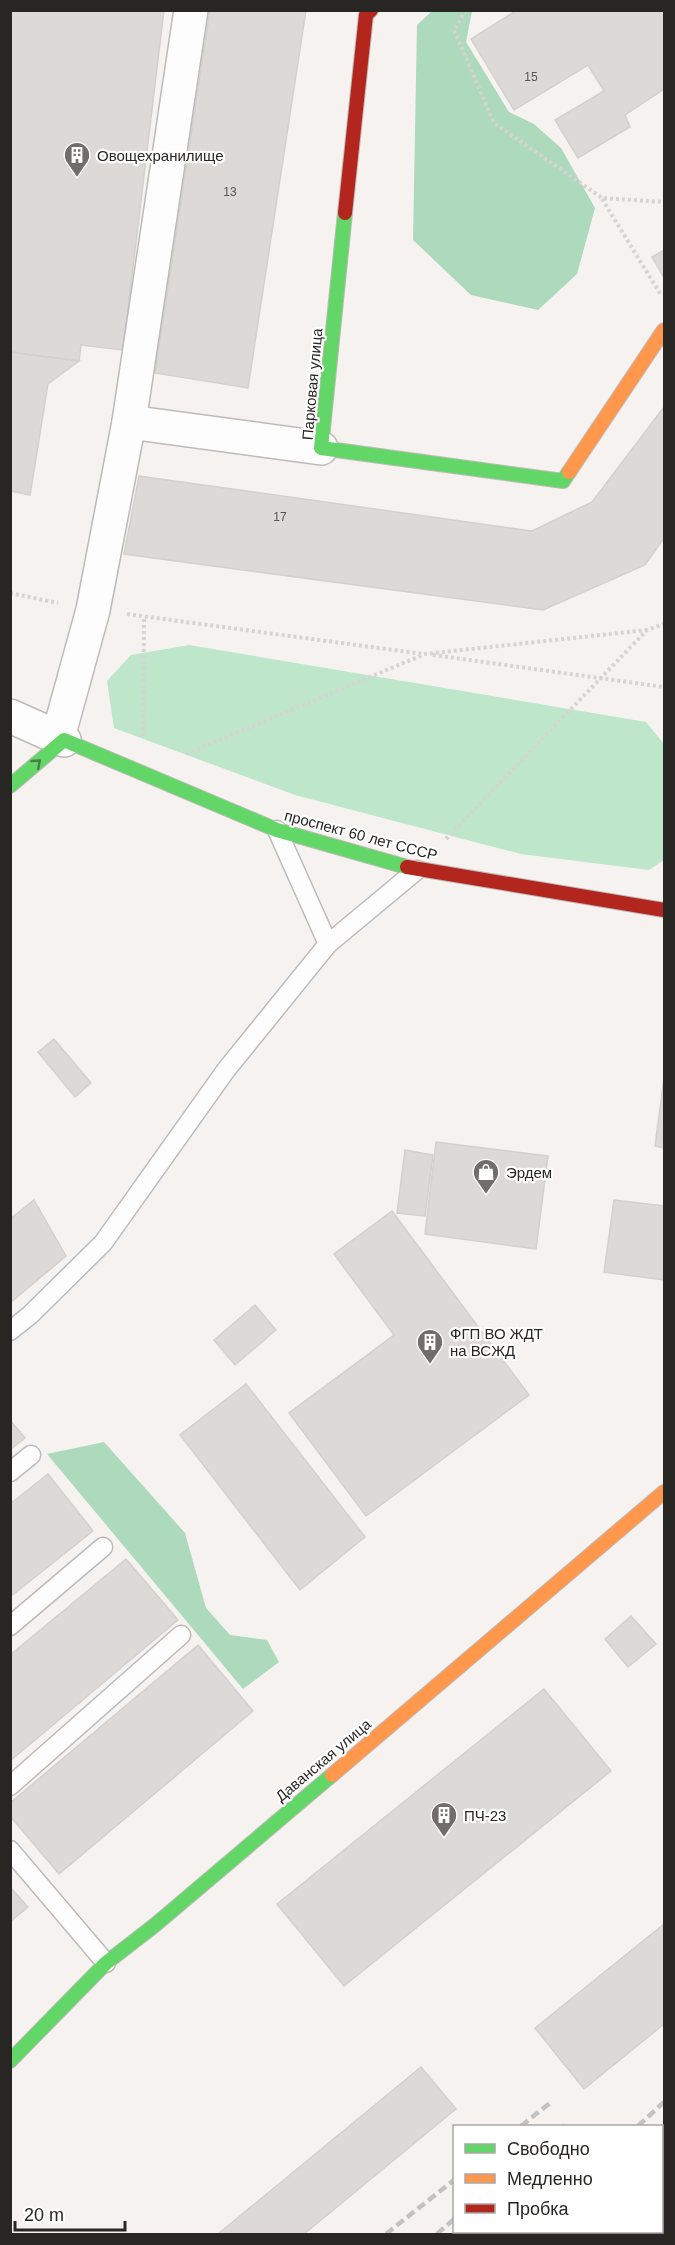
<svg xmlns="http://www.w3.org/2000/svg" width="675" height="2245" font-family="Arial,sans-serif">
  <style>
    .green { fill: #bee6cb }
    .forest { fill: #add9bc }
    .building { fill: #dcd9d7; stroke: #d3d0cf; stroke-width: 1.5 }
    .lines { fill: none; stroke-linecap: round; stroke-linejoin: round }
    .lane-casing { stroke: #bdbab9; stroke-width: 21 }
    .street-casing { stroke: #bdbab9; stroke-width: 36 }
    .fast-casing { stroke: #bdbab9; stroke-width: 16 }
    .slow-casing { stroke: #bdbab9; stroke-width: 16 }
    .jam-casing { stroke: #bdbab9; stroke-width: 16 }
    .path { stroke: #d6d4d3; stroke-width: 4; stroke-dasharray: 3 3; stroke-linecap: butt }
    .lane { stroke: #fefdfd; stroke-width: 18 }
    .street { stroke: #fefdfd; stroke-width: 33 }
    .fast { stroke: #63d668; stroke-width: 14 }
    .slow { stroke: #ff974d; stroke-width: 14 }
    .jam { stroke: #b3261e; stroke-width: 14 }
    .rail { stroke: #c3c2c2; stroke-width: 4.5; stroke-dasharray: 9 4.5; stroke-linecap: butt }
    .oneway { stroke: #467e46 }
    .labels { text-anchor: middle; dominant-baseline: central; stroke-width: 4.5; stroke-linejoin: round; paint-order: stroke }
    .number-label { font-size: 12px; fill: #565451 }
    .poi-label { font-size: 15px; fill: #282623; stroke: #fff; text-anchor: start }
    .street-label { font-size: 15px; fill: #282623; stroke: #fff }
  </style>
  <rect width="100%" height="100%" fill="#f5f2ef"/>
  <!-- green -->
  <polygon class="green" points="189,645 646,722 664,744 664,860 649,870 521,854 295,795 114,728 107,681 131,655"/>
  <!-- forest -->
  <g class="forest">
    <polygon points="432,11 472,11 466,42 509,112 534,124 561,148 595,208 577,274 538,310 471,295 413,240 417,25"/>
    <polygon points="104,1442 185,1533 206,1608 230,1635 267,1640 279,1662 243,1689 47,1454"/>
  </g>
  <!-- building -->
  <g class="building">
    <polygon points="10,10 164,10 123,350 81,345 79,361 10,352"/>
    <polygon points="210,10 306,10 248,388 155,373"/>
    <polygon points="517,10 664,10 664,89 625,115 630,127 578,158 555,120 604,91 588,65 514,110 471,39"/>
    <polygon points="664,250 664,278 652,257"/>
    <polygon points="10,352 79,361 48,384 30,495 10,491"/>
    <polygon points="664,407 664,538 645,565 543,610 124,554 139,476 532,531 592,502"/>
    <polygon points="54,1039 91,1083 75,1097 38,1052"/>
    <polygon points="664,1078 664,1148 655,1146"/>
    <polygon points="436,1142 548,1156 536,1249 425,1234"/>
    <polygon points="405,1150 433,1155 425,1216 397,1213"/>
    <polygon points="34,1200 66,1256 10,1303 10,1219"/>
    <polygon points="614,1200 664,1206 664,1280 604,1272"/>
    <polygon points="392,1211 529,1395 366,1516 289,1413 394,1335 334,1254"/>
    <polygon points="255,1305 276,1330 235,1365 214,1340"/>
    <polygon points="246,1384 365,1537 300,1590 180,1435"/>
    <polygon points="10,1420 25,1438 10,1450"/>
    <polygon points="48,1474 93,1531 10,1597 10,1504"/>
    <polygon points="126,1559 178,1620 10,1761 10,1655"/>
    <polygon points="631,1616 656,1644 628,1667 605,1639"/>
    <polygon points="198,1645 253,1711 59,1874 10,1816 10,1803"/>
    <polygon points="544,1689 611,1771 344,1986 277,1904"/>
    <polygon points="10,1887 28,1907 10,1922"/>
    <polygon points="664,1924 664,2024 584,2089 535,2028"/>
    <polygon points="421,2067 456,2109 304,2234 218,2234"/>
  </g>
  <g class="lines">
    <!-- lane casing -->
    <g class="lane-casing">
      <g id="lane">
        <polyline points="328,944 417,870"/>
        <polyline points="10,1331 30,1315 103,1243 226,1070 328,944 277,830"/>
        <polyline points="10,1472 31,1455"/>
        <polyline points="10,1626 103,1547"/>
        <polyline points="10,1786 181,1635"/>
        <polyline points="10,1850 106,1963"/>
      </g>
    </g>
    <!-- street casing -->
    <g class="street-casing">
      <g id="street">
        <polyline points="129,422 321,448"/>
        <polyline points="10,716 64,740"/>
        <polyline points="58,737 93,610 129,422 191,10"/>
      </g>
    </g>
    <!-- fast casing -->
    <g class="fast-casing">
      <g id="fast">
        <polyline points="345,213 321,448 563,481 569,472"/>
        <polyline points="10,786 64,740 277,830 407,867"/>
        <polyline points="10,2061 106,1963 155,1925 332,1775"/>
      </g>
    </g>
    <!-- slow casing -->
    <g class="slow-casing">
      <g id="slow">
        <polyline points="569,472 664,330"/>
        <polyline points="332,1775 664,1492"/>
      </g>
    </g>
    <!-- jam casing -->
    <g class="jam-casing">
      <g id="jam">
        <polyline points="345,213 366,15 371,10"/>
        <polyline points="407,867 664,910"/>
      </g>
    </g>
    <!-- path -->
    <g class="path">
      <polyline points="466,10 454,30 494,123 602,198 664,202"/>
      <polyline points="602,199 661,295"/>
      <polyline points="10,593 58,603"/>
      <polyline points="127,614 423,654"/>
      <polyline points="433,655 664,687"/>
      <polyline points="143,736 144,616"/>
      <polyline points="186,754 425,654 647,630"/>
      <polyline points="446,839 647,630 664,624"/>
    </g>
    <!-- lane -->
    <use href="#lane" class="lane"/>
    <!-- street -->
    <use href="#street" class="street"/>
    <!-- fast -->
    <use href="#fast" class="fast"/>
    <!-- slow -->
    <use href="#slow" class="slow"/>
    <!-- jam -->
    <use href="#jam" class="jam"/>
    <!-- rail -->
    <g class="rail">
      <polyline points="521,2126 550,2103"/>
      <polyline points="564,2126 565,2125"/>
      <polyline points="638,2126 664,2102"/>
      <polyline points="662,2135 664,2132"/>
      <polyline points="662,2191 664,2188"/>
      <polyline points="386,2234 454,2180"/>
      <polyline points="437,2234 454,2219"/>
      <polyline points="520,2234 524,2232"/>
      <polyline points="536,2234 540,2232"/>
      <polyline points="608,2234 612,2232"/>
    </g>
  </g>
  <!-- one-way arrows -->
  <defs><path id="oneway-chevron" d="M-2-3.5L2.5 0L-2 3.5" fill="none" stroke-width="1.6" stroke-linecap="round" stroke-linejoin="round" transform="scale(1.5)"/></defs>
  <use class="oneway" href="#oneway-chevron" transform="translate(37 763) rotate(-41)"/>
  <!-- icons -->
  <defs>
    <g id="building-pin" transform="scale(1.35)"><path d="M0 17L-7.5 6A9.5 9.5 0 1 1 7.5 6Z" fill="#706d6a" stroke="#fff"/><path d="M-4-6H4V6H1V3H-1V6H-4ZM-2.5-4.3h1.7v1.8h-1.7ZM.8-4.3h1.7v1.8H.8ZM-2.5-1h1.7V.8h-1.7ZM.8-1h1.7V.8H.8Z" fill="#fff"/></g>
    <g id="shop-pin" transform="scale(1.35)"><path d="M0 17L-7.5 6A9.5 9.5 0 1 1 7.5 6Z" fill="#706d6a" stroke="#fff"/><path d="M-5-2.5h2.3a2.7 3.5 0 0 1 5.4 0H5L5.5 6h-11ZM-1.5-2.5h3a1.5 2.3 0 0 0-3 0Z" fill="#fff"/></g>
  </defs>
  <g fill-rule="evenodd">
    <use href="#building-pin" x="77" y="155"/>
    <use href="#shop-pin" x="486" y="1172"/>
    <use href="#building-pin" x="430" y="1342"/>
    <use href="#building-pin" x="444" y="1815"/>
  </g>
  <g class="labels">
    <!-- number labels -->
    <g class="number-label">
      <text x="531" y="77">15</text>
      <text x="230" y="192">13</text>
      <text x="280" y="517">17</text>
    </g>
    <!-- poi labels -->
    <g class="poi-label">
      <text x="97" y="155">Овощехранилище</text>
      <text x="506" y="1172">Эрдем</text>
      <text x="450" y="1333">ФГП ВО ЖДТ<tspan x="450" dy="17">на ВСЖД</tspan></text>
      <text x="464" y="1815">ПЧ-23</text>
    </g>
    <!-- street labels -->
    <g class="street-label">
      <text transform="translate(312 384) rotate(-85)">Парковая улица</text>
      <text transform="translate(361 835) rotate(15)">проспект 60 лет СССР</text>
      <text transform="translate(323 1760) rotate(-40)">Даванская улица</text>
    </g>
  </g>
  <!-- border -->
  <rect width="675" height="2245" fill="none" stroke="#282623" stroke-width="24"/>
  <!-- legend -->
  <rect x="453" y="2125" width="210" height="108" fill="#ffffff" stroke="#a9a8a7" stroke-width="1.5"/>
  <rect x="465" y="2144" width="30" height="9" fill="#63d668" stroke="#a9a8a7" stroke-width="1.5"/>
  <text x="507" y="2155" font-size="18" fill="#282623">Свободно</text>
  <rect x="465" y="2174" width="30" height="9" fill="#ff974d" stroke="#a9a8a7" stroke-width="1.5"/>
  <text x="507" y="2185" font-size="18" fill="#282623">Медленно</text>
  <rect x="465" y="2204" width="30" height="9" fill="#b3261e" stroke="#a9a8a7" stroke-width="1.5"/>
  <text x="507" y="2215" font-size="18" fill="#282623">Пробка</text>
  <!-- scale -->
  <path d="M15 2221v9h110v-9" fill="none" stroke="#282623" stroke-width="3"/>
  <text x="24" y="2221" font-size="18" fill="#282623" stroke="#ffffff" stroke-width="4.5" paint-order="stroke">20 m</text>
</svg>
